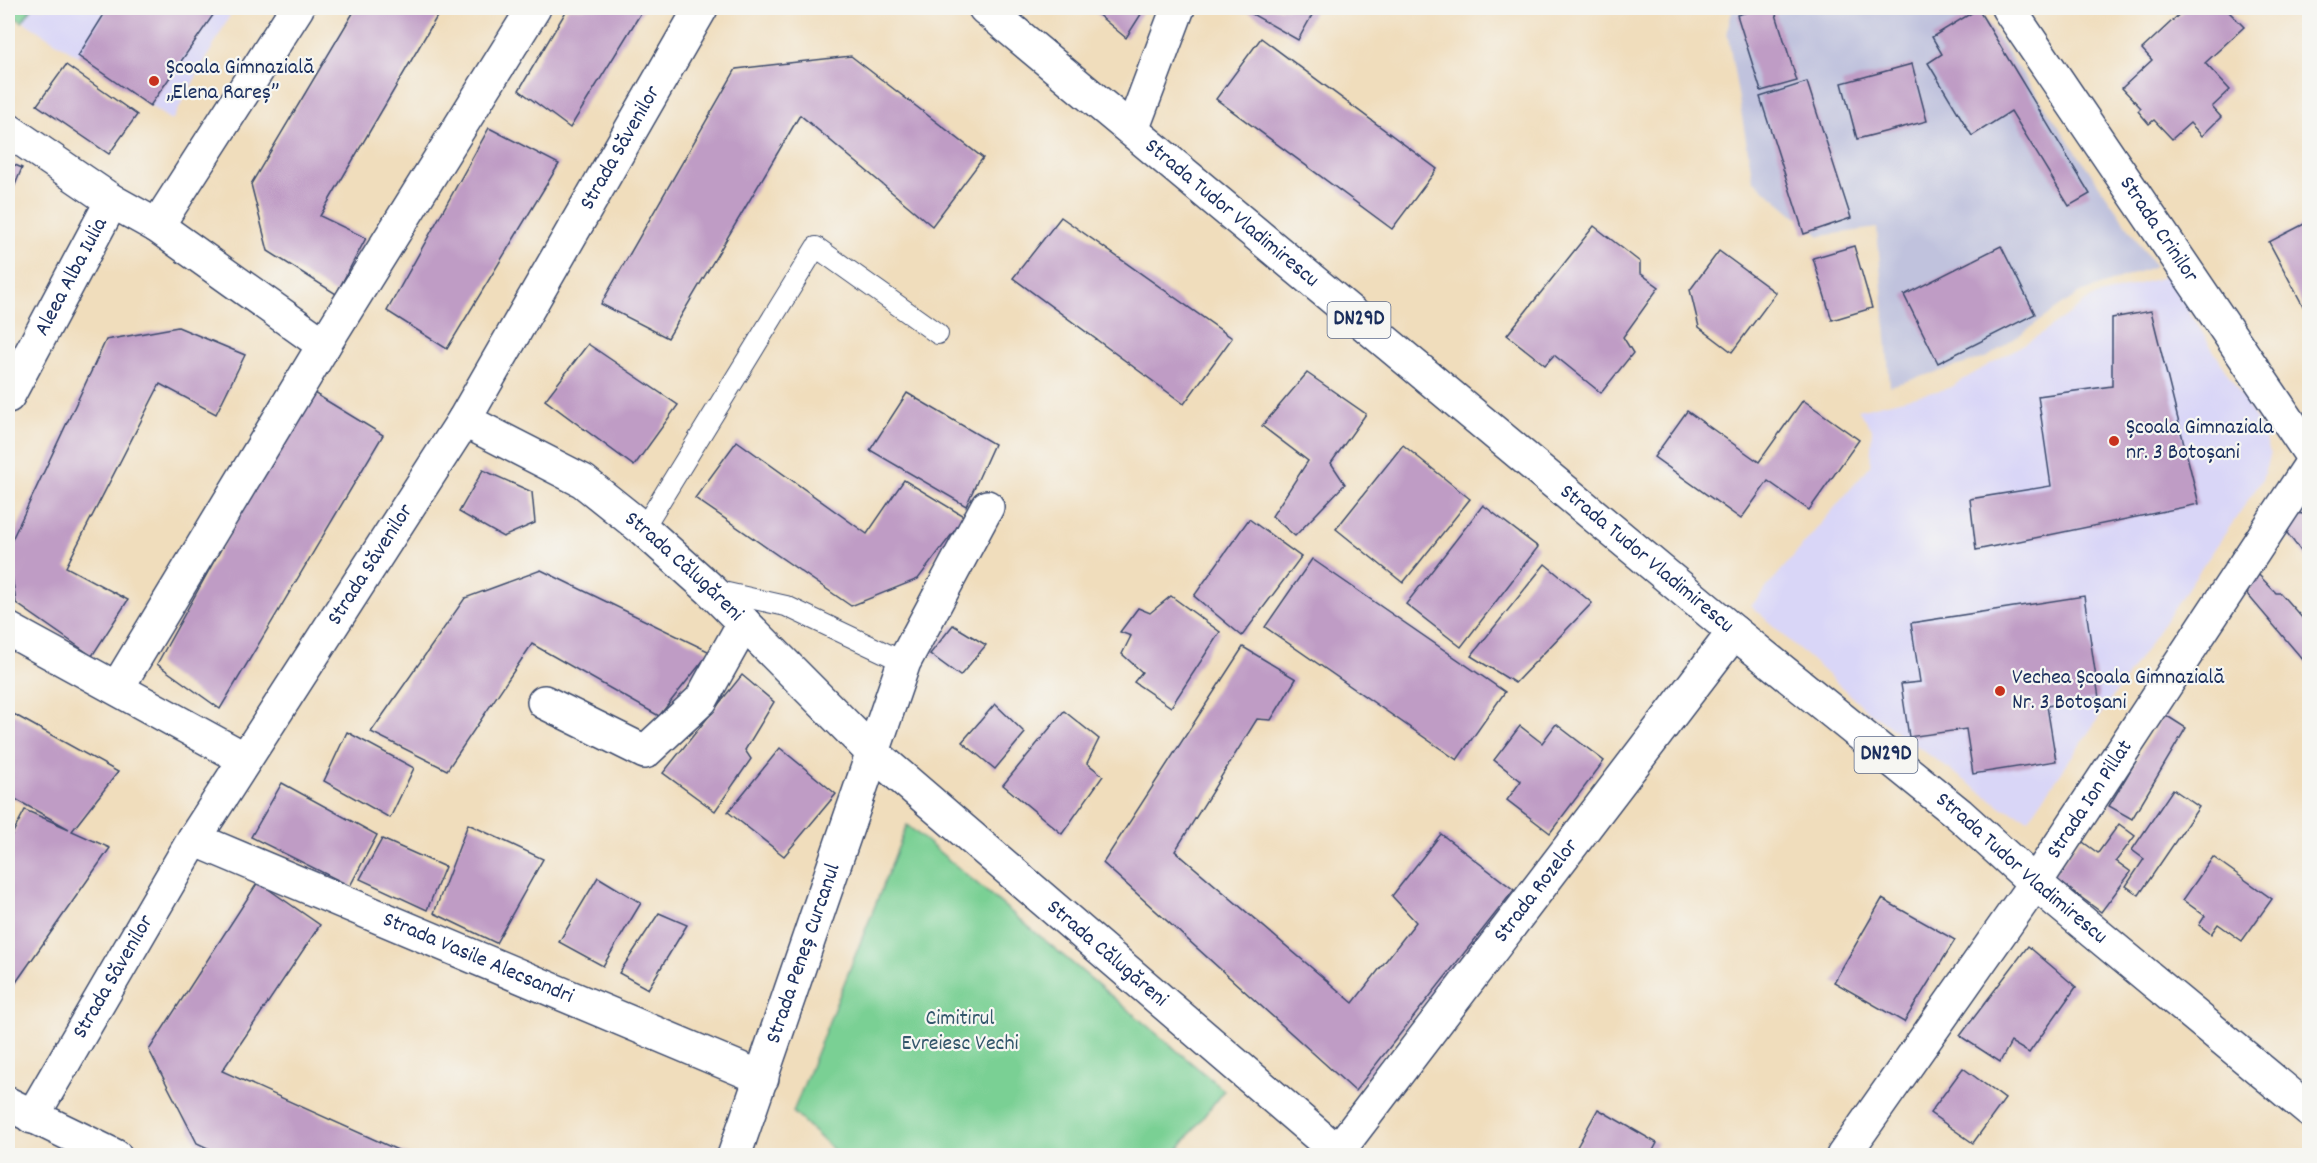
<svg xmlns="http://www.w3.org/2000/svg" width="2317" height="1163" font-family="Dekko,sans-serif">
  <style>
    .built { fill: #d9d6f7 }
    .industrial { fill: #c0c2dd }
    .green { fill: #7ad094; stroke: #4a8079; stroke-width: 1.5 }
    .building { fill: #bf9cc5 }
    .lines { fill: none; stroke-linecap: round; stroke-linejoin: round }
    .service-casing { stroke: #3b496c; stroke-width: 22 }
    .minor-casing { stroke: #3b496c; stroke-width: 36 }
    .tertiary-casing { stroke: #3b496c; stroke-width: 36 }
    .secondary-casing { stroke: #3b496c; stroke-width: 36 }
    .primary-casing { stroke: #3b496c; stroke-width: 36 }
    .service { stroke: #fff; stroke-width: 20 }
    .minor { stroke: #fff; stroke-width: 33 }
    .tertiary { stroke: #fff; stroke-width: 33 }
    .secondary { stroke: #fff; stroke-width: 33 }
    .primary { stroke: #fff; stroke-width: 33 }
    .poi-dot { fill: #c8321e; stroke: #f6f6f2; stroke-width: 2 }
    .labels { text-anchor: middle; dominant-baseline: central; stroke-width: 4.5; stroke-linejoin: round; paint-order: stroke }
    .shield { fill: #f6f6f2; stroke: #5d6b8a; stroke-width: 1.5 }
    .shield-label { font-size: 21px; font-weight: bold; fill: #1b2f5e }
    .poi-label { font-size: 22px; fill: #1b2f5e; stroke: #f6f6f2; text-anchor: start }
    .street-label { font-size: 22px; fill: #1b2f5e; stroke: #f6f6f2 }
    .park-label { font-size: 22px; fill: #33576c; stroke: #f6f6f2 }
  </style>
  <rect width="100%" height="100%" fill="#f6f6f2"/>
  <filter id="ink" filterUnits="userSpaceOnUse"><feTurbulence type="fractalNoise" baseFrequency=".0167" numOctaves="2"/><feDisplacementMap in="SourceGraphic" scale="12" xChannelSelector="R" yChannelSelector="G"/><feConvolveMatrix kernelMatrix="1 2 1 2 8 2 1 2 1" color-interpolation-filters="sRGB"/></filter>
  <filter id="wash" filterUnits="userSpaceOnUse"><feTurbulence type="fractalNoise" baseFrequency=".008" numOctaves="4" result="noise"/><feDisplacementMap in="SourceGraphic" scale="24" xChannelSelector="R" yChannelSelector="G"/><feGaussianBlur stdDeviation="1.35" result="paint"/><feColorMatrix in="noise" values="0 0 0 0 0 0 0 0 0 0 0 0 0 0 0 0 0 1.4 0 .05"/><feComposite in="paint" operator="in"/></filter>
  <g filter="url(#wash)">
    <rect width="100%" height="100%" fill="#f0ddbc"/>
    <!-- built -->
    <g class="built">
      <polygon points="8,8 234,8 172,121 78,56 8,12"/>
      <polygon points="2167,276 2263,430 2270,453 2262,480 2029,819 2003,808 1868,711 1751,606 1870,466 1872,429 1858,410 1949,388 2041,334 2093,297"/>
    </g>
    <!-- industrial -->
    <polygon class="industrial" points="1733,8 1977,8 2155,266 2078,294 1988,357 1890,386 1877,228 1820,236 1753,180 1727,31"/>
    <!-- green -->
    <g class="green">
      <polygon points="8,8 32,8 22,22 8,12"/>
      <polygon points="907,825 1224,1090 1174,1155 839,1155 793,1112"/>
    </g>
    <g id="blocks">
      <!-- building -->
      <g class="building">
        <polygon points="108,8 218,8 150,106 78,56"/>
        <polygon points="356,8 442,8 320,216 366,238 336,294 268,251 251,184"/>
        <polygon points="568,8 644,8 570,128 519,90"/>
        <polygon points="1090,8 1145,8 1126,38"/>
        <polygon points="1246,8 1316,8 1298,40 1245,10"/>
        <polygon points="1761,8 1774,8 1797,81 1761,91 1737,15"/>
        <polygon points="2186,8 2225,8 2244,27 2205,63 2230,90 2212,107 2221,117 2202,136 2190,123 2172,139 2154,120 2149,124 2138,111 2141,108 2122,88 2152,60 2142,49"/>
        <polygon points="1978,9 2090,194 2069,206 2011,111 1972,136 1928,63 1942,54 1932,37"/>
        <polygon points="1261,38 1437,169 1392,229 1216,99"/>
        <polygon points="851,56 983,158 932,226 800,115 668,338 601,304 736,69"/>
        <polygon points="1912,64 1927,121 1857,139 1842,83"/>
        <polygon points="66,65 137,115 109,154 37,105"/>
        <polygon points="1807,82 1851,218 1804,234 1760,97"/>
        <polygon points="489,128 559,164 447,349 387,311"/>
        <polygon points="8,162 22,168 8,202"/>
        <polygon points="1061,217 1232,338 1184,404 1013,278"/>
        <polygon points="2310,221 2310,319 2269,242"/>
        <polygon points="1594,226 1640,262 1640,273 1659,287 1623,337 1633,353 1601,393 1554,355 1545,365 1507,335"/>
        <polygon points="1854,246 1872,308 1832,320 1813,258"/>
        <polygon points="2001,246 2035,314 1938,363 1904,295"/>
        <polygon points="1719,251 1776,293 1732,352 1699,327 1690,290"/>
        <polygon points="2151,311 2199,504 1976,550 1970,499 2051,486 2038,396 2112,386 2112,318"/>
        <polygon points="178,327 245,355 216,414 160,384 66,567 128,600 92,656 16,603 8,548 106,340"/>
        <polygon points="588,344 678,405 634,466 545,400"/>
        <polygon points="1307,373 1366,414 1331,463 1345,484 1295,536 1272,516 1308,461 1262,426"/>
        <polygon points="309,390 383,435 220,709 157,664"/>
        <polygon points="907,393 994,444 966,506 870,450"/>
        <polygon points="1803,400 1859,440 1809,510 1768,481 1741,519 1654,457 1687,411 1759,462"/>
        <polygon points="737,441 867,534 904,480 965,517 918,579 851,606 695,498"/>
        <polygon points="1403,445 1470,499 1403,583 1336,529"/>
        <polygon points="483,470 532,492 535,523 503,537 459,512"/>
        <polygon points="1483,505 1538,547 1461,647 1406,604"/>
        <polygon points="2296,513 2310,515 2310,557 2307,559 2287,533"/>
        <polygon points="1249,519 1301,557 1242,636 1194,596"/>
        <polygon points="1312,559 1505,692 1457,760 1265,627"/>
        <polygon points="1545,564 1592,603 1515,683 1471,656"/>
        <polygon points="541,570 710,652 659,716 532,644 447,770 371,732 465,598"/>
        <polygon points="2257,573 2276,593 2280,593 2304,620 2310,615 2310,668 2247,594"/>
        <polygon points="1171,596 1220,632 1171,707 1134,682 1142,672 1122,654 1131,636 1120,632 1138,608 1150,613"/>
        <polygon points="2084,596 2099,698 2047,706 2056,761 1973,774 1966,729 1909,737 1901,684 1920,682 1911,623"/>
        <polygon points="953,625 986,645 960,676 930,654"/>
        <polygon points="1243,647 1296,679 1271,720 1257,719 1175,851 1353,1003 1416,922 1392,896 1441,834 1514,890 1355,1091 1103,863"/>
        <polygon points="742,675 774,702 745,750 751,759 715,811 663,773"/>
        <polygon points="995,704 1025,733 995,769 962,742"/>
        <polygon points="8,711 118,772 72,831 110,848 12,988 8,989 8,842 25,810 69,829 8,795"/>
        <polygon points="1064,711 1099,739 1087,763 1103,776 1062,834 1003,785"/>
        <polygon points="2164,714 2186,728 2132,819 2109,806"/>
        <polygon points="1556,724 1604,761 1550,833 1507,800 1521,781 1494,760 1520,726 1542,743"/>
        <polygon points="347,732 414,768 390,818 324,781"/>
        <polygon points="780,748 836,794 784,856 728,812"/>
        <polygon points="282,783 377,835 350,886 251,837"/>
        <polygon points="2173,789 2199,807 2139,895 2126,886 2144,859 2132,850"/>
        <polygon points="468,824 543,859 496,943 434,913"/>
        <polygon points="2119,824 2135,836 2116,861 2131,872 2101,912 2052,876 2080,840 2098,853"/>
        <polygon points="382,839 445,867 427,910 360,879"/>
        <polygon points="2213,857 2272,899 2242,941 2218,924 2211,934 2199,925 2205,916 2183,900"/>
        <polygon points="598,877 641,903 603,966 559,942"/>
        <polygon points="258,882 320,925 222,1071 411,1156 224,1156 197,1143 149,1050"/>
        <polygon points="1882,899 1955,940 1904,1022 1834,982"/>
        <polygon points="659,913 687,925 648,989 619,973"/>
        <polygon points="2028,946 2076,987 2029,1053 2011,1042 2000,1062 1960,1036"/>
        <polygon points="1963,1068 2005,1099 1973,1143 1930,1113"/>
        <polygon points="1598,1109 1657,1143 1650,1156 1572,1156"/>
      </g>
    </g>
  </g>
  <g filter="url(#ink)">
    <use href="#blocks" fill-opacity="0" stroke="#3b496c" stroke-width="1.5"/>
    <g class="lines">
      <!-- service casing -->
      <g class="service-casing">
        <g id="service">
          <polyline points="643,529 816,247 938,334"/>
          <polyline points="714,590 786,606 904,662"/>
        </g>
      </g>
      <!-- minor casing -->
      <g class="minor-casing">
        <g id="minor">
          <path id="s1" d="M2008,8L2310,453"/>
          <polyline points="8,130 112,201"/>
          <polyline points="1132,130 1178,8"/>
          <polyline points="157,226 324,345"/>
          <path id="s2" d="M8,396L112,201L157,226L297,8"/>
          <path id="s3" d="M464,420L583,481L643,529L711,590L872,752L1342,1156"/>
          <polyline points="8,629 245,759"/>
          <polyline points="117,688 324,345 534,8"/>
          <polyline points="544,702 645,752 701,700 744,623"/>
          <path id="s4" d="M194,839L762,1078"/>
          <path id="s5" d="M2035,883L2310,466"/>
          <path id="s6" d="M32,1117L194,839L464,420L701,8"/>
          <path id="s7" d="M1338,1151L1734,632"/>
          <path id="s8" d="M734,1156L904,662L987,507"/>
        </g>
      </g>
      <!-- tertiary casing -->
      <g class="tertiary-casing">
        <polyline id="tertiary" points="8,1104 115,1156"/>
      </g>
      <!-- secondary casing -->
      <g class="secondary-casing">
        <polyline id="secondary" points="1843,1156 2035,883"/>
      </g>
      <!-- primary casing -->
      <g class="primary-casing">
        <g id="primary">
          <path id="s9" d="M985,8L1734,632L1959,814L2035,883L2310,1111"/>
        </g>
      </g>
      <!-- service -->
      <use href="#service" class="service"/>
      <!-- minor -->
      <use href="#minor" class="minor"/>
      <!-- tertiary -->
      <use href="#tertiary" class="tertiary"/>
      <!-- secondary -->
      <use href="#secondary" class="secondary"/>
      <!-- primary -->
      <use href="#primary" class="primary"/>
    </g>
  </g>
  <!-- markers -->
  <g class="poi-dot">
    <circle cx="154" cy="81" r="6"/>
    <circle cx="2114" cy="441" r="6"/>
    <circle cx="2000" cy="691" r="6"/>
  </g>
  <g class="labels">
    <!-- shield labels -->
    <g class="shield">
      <rect x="1327.5" y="302" width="63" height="36" rx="4.5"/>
      <rect x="1854.5" y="737" width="63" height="36" rx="4.5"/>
    </g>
    <g class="shield-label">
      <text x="1359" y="320">DN29D</text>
      <text x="1886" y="755">DN29D</text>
    </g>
    <!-- poi labels -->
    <g class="poi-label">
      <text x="166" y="68">Școala Gimnazială<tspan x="166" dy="25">„Elena Rareș”</tspan></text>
      <text x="2126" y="428">Școala Gimnaziala<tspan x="2126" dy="25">nr. 3 Botoșani</tspan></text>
      <text x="2012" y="678">Vechea Școala Gimnazială<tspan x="2012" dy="25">Nr. 3 Botoșani</tspan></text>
    </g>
    <!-- street labels -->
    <g class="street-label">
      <text stroke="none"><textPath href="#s6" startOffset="1134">Strada Săvenilor</textPath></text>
      <text stroke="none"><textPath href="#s9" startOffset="321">Strada Tudor Vladimirescu</textPath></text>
      <text stroke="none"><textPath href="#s1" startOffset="268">Strada Crinilor</textPath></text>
      <text stroke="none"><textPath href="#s2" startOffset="135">Aleea Alba Iulia</textPath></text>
      <text stroke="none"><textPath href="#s9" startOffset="861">Strada Tudor Vladimirescu</textPath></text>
      <text stroke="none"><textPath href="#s6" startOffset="648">Strada Săvenilor</textPath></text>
      <text stroke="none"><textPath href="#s3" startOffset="266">Strada Călugăreni</textPath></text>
      <text stroke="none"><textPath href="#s5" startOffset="100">Strada Ion Pillat</textPath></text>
      <text stroke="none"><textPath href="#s9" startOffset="1347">Strada Tudor Vladimirescu</textPath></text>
      <text stroke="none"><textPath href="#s7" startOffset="327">Strada Rozelor</textPath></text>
      <text stroke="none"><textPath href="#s8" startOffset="214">Strada Peneș Curcanul</textPath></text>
      <text stroke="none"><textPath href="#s3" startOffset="840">Strada Călugăreni</textPath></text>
      <text stroke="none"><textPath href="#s4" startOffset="308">Strada Vasile Alecsandri</textPath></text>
      <text stroke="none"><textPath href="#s6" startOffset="162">Strada Săvenilor</textPath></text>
    </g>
    <!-- park labels -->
    <g class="park-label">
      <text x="960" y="1019">Cimitirul<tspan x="960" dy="25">Evreiesc Vechi</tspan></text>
    </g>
  </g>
  <!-- margin -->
  <rect width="2317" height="1163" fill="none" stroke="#f6f6f2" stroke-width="30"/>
</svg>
